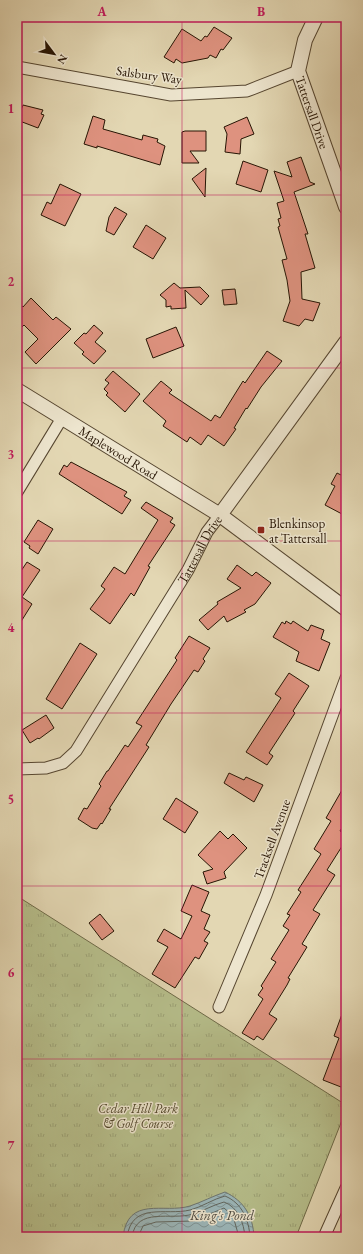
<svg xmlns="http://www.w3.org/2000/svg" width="363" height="1254" font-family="'EB Garamond',serif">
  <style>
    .park { fill: url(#park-tufts); stroke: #6e6a48 }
    .water { fill: url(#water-waves); stroke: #6d7671 }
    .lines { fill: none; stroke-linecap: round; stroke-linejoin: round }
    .shore { stroke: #61665e; stroke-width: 1 }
    .building { fill: #de927f; stroke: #271504 }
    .minor-casing { stroke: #564630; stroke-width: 13 }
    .tertiary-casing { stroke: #564630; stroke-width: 16 }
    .minor { stroke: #ede5ce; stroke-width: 11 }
    .tertiary { stroke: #ede5ce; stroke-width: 14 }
    .grid { fill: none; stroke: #c2185b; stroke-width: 1; stroke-opacity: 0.55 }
    .poi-dot { fill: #8f2418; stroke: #ede5ce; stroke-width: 1.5 }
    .labels { text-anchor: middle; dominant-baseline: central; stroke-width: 3; stroke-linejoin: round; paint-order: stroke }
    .street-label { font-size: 13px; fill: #271504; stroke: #ede5ce }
    .poi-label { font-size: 13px; fill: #271504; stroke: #ede5ce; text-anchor: start }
    .park-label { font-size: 13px; font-style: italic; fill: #52482c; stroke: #ede5ce }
    .water-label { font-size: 14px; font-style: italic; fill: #504d43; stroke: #ede5ce }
    .neatline { fill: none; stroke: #c2185b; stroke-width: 1.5 }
    .grid-label { font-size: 13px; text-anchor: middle; font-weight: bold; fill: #c2185b }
  </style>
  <defs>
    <pattern id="park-tufts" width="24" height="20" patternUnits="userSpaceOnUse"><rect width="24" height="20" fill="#b6be8b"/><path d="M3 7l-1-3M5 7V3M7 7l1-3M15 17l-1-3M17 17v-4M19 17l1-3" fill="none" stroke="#9ca276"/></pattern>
    <pattern id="water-waves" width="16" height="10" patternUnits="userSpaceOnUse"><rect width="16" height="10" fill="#9bb6b9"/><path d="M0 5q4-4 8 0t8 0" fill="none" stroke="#7e9394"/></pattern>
  </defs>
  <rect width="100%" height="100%" fill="#e3d7b3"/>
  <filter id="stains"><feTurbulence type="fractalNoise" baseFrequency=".005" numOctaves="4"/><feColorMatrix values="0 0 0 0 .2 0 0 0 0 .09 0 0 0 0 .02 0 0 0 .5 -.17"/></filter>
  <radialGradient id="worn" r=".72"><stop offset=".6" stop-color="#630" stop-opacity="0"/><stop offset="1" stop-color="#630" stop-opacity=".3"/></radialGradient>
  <!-- park -->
  <polygon class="park" points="17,896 346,1105 346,1110 296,1237 17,1237"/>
  <!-- water -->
  <path class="water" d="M225,1192C244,1201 253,1216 254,1237H123C128,1195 164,1214 190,1206C202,1202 213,1196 225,1192Z"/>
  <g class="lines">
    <!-- shore -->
    <g class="shore">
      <path d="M127,1237C132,1201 166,1216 190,1210C202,1207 213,1199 225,1196C242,1203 249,1220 250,1237"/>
      <path d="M132,1237C136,1206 172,1221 193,1214C203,1211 213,1205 224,1202C238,1207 244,1223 245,1237"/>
      <polyline points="138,1237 143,1226 156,1222 193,1221 224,1208 233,1216 239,1237"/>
    </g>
  </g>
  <!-- building -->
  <g class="building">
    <polygon points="214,27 232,38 223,50 221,49 216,58 210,55 208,58 182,63 176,59 174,63 164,57 182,29 201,41 205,36 207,37"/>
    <polygon points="23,105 43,110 41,114 44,115 38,128 17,120"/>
    <polygon points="93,116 105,120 103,129 142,140 143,135 158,139 157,142 165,146 160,165 97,146 97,148 84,144"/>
    <polygon points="247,117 254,134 241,139 240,154 225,152 227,134 224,127"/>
    <polygon points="185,131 206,131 206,151 190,151 199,163 182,163 182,132"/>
    <polygon points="301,157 310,182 315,184 294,192 308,234 305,234 315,268 301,272 302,299 320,303 313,321 305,319 299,326 283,321 290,301 287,280 282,260 287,259 278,227 280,226 278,219 281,218 277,203 284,201 274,171 292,177 287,162"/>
    <polygon points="243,161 268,170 261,192 236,184"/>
    <polygon points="206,168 205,197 192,179"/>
    <polygon points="60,184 81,194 65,226 41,215 47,202 51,204"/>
    <polygon points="115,207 127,214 114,235 106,231 109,217"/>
    <polygon points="146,225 166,238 153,259 133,247"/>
    <polygon points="174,283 180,288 200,287 209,296 201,305 185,290 186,308 171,309 171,306 166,307 166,300 160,295"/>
    <polygon points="235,289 237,304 224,305 222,290"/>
    <polygon points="31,298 53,320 56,317 71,329 36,364 25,352 38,339 24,325 17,332 17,302 23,307"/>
    <polygon points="94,325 103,333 95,342 106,351 94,364 82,354 84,352 74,343 84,333 86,334"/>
    <polygon points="176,327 184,346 153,358 146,339"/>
    <polygon points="267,351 282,361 261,387 247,409 246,408 234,428 236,429 224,446 208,435 201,445 190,437 187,442 163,426 166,421 143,401 161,381 172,390 169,393 211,421 215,415 220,418 243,381 245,383"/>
    <polygon points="113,371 140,394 125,412 106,395 108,393 104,389 109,383 105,380"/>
    <polygon points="71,462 127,492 124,496 131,500 122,514 59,474 64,465 67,467"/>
    <polygon points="346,466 346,507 342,514 325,505 335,486 331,484 337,473 341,475"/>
    <polygon points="146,502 173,518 170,522 175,525 148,566 150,567 134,596 131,593 110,624 90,609 105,589 101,586 114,567 125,574 158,520 141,508"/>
    <polygon points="38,520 53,529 38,554 29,548 30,546 24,542"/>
    <polygon points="27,562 40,570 22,597 32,604 17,628 17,569 21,571"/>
    <polygon points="237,565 252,576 256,572 271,583 255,604 244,610 246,612 227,622 224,616 208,630 199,620 218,604 217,602 241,588 227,579"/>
    <polygon points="286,621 291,624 293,621 308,631 311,625 324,630 321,639 330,643 319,671 296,661 299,652 273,637 282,622 285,624"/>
    <polygon points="189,636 210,648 203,659 205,661 198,672 194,670 171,704 146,745 149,747 109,809 111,809 102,824 101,823 97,829 92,828 78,819 84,808 87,809 101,786 99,784 107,771 108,771 125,745 128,747 142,726 136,723 177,660 175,658"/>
    <polygon points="80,643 97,654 62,709 46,699"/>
    <polygon points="289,673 309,686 293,711 295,713 269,753 273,756 267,765 246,752 281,698 275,694"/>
    <polygon points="46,715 54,728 39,739 38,738 30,743 22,730"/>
    <polygon points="229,773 244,780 246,777 263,785 254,802 224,783"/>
    <polygon points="346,783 346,821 340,831 346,835 346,840 327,870 335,875 313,910 320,914 302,944 307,947 288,978 290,979 287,985 269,1014 277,1019 263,1040 257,1036 254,1040 242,1033 263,999 258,995 263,988 261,986 276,962 271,959 289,930 283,926 290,915 287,914 301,892 298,890 321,854 314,849 331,821 326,818"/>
    <polygon points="176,798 198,812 185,833 163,819"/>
    <polygon points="220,831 228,839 233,834 247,848 224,872 226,878 207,884 203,872 213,869 198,855"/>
    <polygon points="192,885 209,892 201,911 210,915 204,929 210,932 204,941 208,943 199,959 195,957 175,988 152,974 168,947 157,941 164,929 181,939 192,916 181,911"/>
    <polygon points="100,914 114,931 102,940 89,923"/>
    <polygon points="345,1006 346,1075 341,1087 323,1080 339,1038 334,1036"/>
  </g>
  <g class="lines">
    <!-- minor casing -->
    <g class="minor-casing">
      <g id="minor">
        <polyline points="17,67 171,95 247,91 298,71"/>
        <polyline points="17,492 62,418"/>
        <path id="s1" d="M17,769L46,768L63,763L76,751L188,570L207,532L220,515"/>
        <polyline points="219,1007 266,895 346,678"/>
        <polyline points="324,1237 346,1188"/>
      </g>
    </g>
    <!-- tertiary casing -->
    <g class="tertiary-casing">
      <g id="tertiary">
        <path id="s2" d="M316,17L305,40L298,71L346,207"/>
        <path id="s3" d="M17,390L220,515L346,609"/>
        <polyline points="220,515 346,342"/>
      </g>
    </g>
    <!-- minor -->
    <use href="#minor" class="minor"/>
    <!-- tertiary -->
    <use href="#tertiary" class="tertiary"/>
  </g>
  <!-- grid -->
  <path class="grid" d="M182,17V1237M17,195H346M17,368H346M17,541H346M17,713H346M17,886H346M17,1059H346"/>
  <!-- markers -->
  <rect class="poi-dot" x="257" y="526" width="8" height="8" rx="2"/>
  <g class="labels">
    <!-- street labels -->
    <g class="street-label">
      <text transform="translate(149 75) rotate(8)">Salsbury Way</text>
      <text stroke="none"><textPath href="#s2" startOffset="101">Tattersall Drive</textPath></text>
      <text stroke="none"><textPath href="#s3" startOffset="119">Maplewood Road</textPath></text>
      <text stroke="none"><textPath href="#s1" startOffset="301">Tattersall Drive</textPath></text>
      <text transform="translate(272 839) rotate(-70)">Tracksell Avenue</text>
    </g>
    <!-- poi labels -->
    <g class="poi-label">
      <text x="269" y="523">Blenkinsop<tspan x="269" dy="15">at Tattersall</tspan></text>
    </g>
    <!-- park labels -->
    <g class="park-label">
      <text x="138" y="1108">Cedar Hill Park<tspan x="138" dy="15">&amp; Golf Course</tspan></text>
    </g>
    <!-- water labels -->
    <g class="water-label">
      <text x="222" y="1215">King's Pond</text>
    </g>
  </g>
  <!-- margin -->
  <rect width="363" height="1254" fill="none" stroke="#e3d7b3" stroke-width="44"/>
  <!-- north arrow -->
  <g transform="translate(54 54) rotate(122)" stroke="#ede5ce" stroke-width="3" paint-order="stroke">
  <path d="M0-3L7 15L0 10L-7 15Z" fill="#271504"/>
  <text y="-6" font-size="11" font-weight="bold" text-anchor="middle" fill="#271504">N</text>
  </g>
  <rect x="22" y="22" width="319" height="1210" class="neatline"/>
  <g class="grid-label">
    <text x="102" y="16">A</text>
    <text x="261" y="16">B</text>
    <text x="11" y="113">1</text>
    <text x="11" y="286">2</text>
    <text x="11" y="459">3</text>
    <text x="11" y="632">4</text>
    <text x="11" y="804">5</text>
    <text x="11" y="977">6</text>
    <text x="11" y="1150">7</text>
  </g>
  <rect width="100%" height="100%" filter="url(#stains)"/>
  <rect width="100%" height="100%" fill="url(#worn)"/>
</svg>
